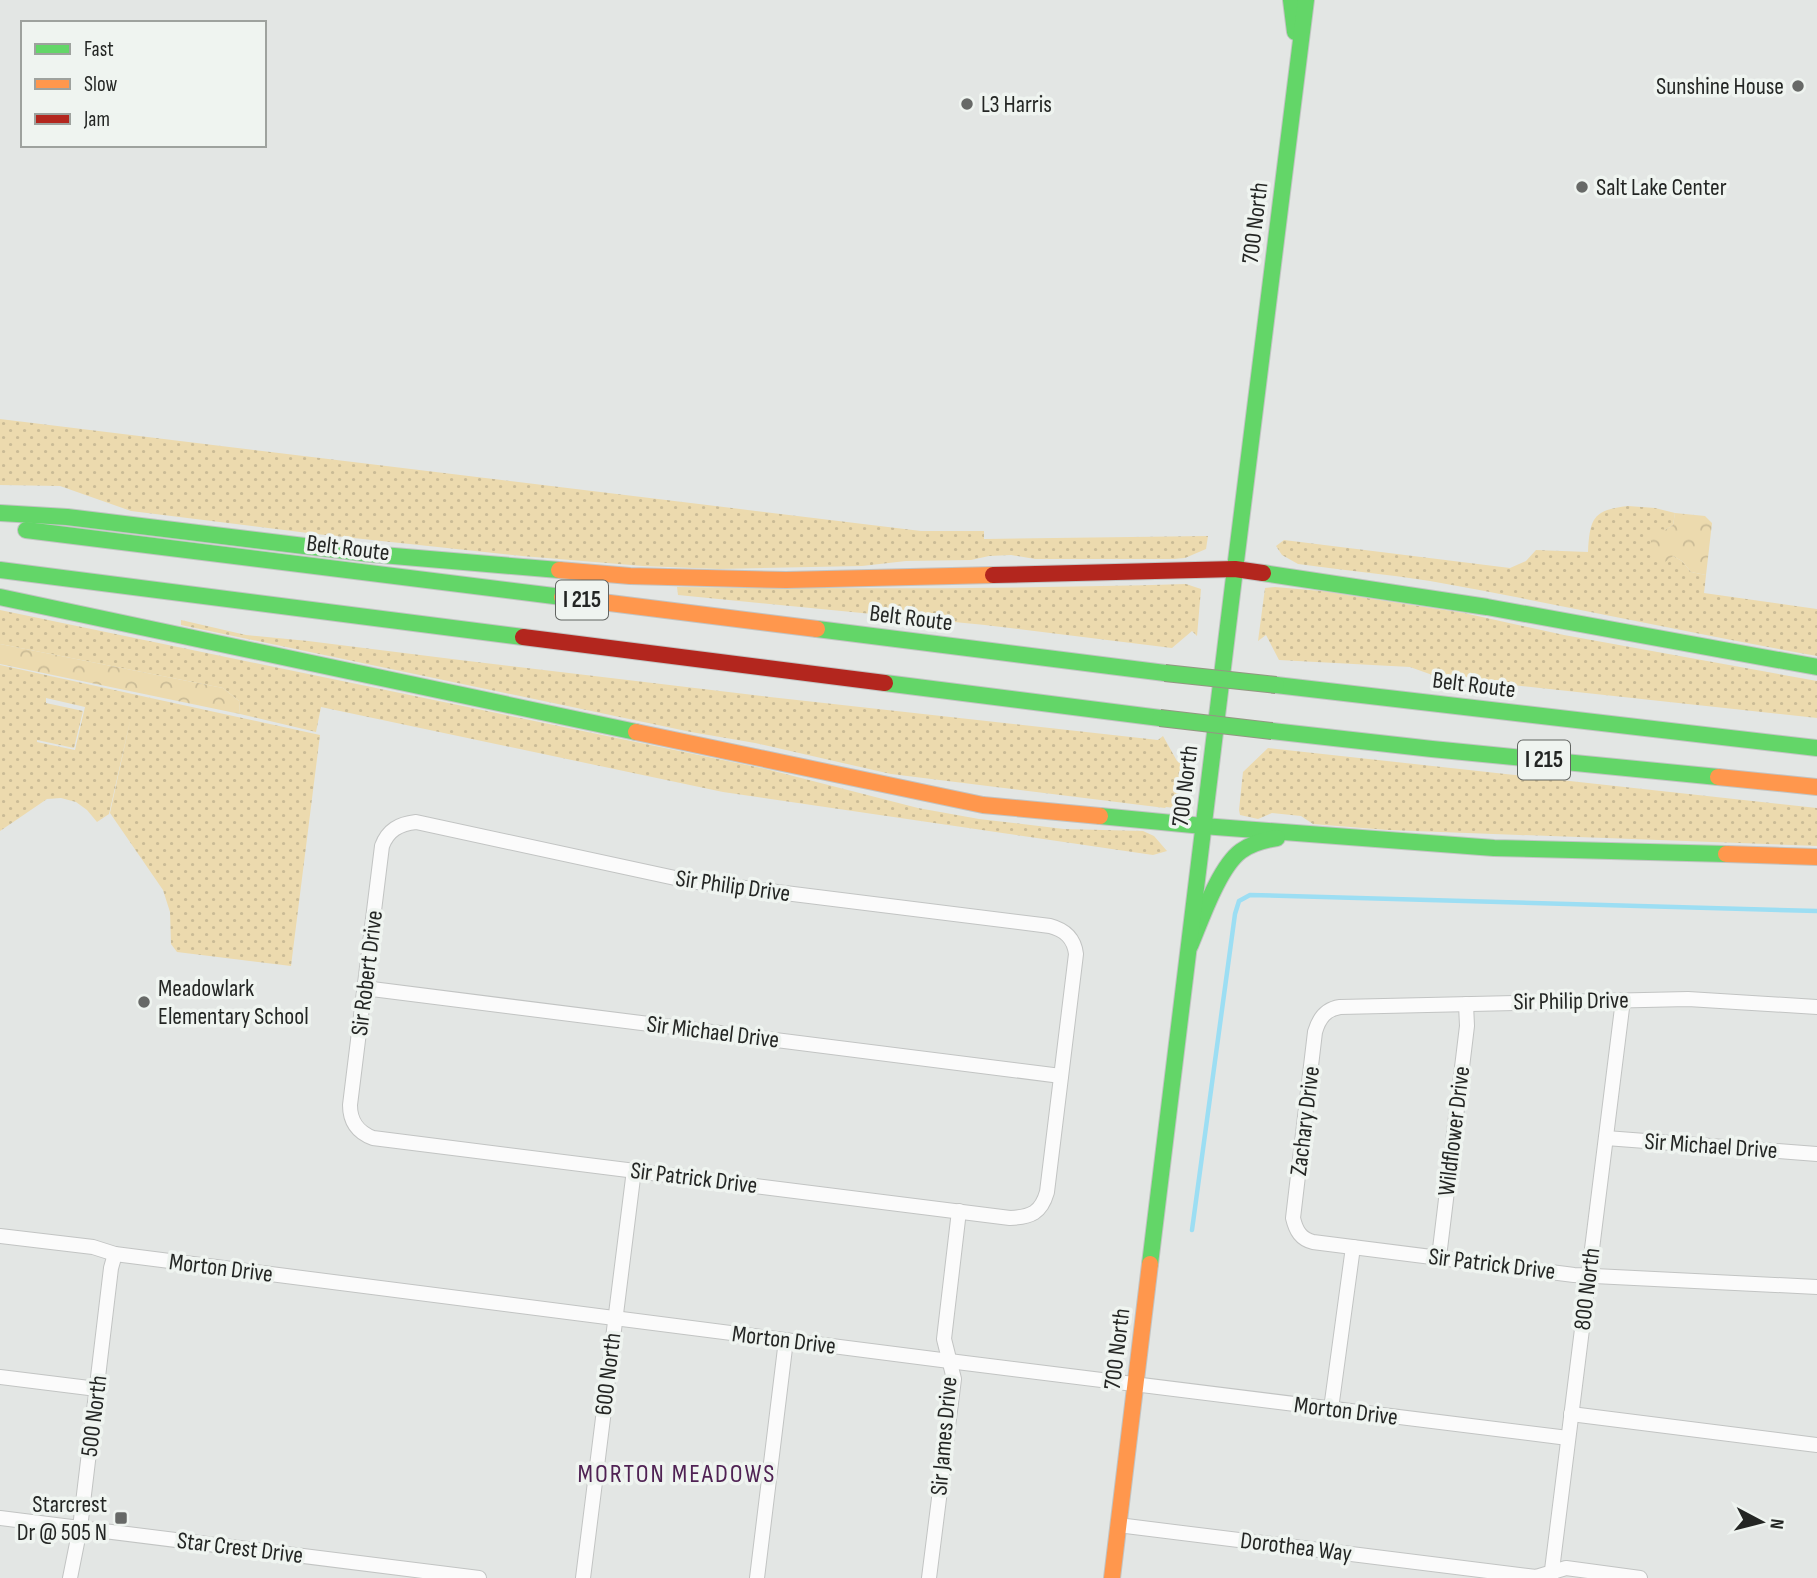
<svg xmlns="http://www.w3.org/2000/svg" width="1817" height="1578" font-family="'Sofia Sans Condensed',sans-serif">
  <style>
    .grass { fill: url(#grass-dots); fill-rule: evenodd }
    .forest { fill: url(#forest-crowns) }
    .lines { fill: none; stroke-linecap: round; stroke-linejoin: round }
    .stream { stroke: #9cdef3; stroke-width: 4.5 }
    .street-casing { stroke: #c2c4c3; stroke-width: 16 }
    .fast-casing { stroke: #c2c4c3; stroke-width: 18 }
    .slow-casing { stroke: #c2c4c3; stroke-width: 18 }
    .jam-casing { stroke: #c2c4c3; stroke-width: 18 }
    .street { stroke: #fbfbfb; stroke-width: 14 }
    .fast { stroke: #63d668; stroke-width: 16 }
    .slow { stroke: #ff974d; stroke-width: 16 }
    .jam { stroke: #b3261e; stroke-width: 16 }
    .fast-bridge-casing { stroke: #939782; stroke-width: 18; stroke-linecap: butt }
    .fast-bridge { stroke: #63d668; stroke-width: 16 }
    .poi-dot { fill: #676967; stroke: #eff4f0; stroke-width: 2.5 }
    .labels { text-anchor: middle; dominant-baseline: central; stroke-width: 7; stroke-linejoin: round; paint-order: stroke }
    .shield { fill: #eff4f0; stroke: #616461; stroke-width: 2 }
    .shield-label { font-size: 23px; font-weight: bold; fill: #242624 }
    .poi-label { font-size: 24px; fill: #242624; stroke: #eff4f0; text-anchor: start }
    .street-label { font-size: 24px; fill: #242624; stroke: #eff4f0 }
    .neighbourhood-label { font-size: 26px; letter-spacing: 2px; fill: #502254; stroke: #eff4f0 }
  </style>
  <defs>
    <pattern id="grass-dots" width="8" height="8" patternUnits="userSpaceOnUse" patternTransform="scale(1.75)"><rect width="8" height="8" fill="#ecdaae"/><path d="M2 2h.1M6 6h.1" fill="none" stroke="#cabb96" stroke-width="1.8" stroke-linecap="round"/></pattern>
    <pattern id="forest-crowns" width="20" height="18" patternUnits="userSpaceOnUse" patternTransform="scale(1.75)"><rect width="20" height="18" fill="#ecdaae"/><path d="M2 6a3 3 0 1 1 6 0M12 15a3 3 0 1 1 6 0" fill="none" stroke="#cabb96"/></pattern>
  </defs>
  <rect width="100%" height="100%" fill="#e3e6e4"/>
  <!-- grass -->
  <g class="grass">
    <polygon points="0,419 921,531 984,531 984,539 1208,536 1206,549 1185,558 1174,559 1035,559 1011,555 989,556 971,560 906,561 862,566 719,569 643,566 522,556 316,534 131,511 60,486 0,485"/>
    <path d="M1628,506L1655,508L1675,513L1673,525L1665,530L1673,556L1682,561L1691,572L1706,575L1704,593L1817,609V656C1688,633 1559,604 1430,581C1386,574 1342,570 1298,564L1282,555L1276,546L1284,540L1510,568L1526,561L1536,550L1588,552C1590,518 1593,510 1628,506Z"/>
    <path d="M1186,584L1201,589L1197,636L1192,631L1172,648L985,625L678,595L677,587C846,589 1016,589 1186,584Z"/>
    <polygon points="1275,587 1321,591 1464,613 1564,635 1817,681 1817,718 1438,677 1410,667 1279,660 1266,635 1258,641 1265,588"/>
    <polygon points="0,610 766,769 918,808 979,819 1064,829 1143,831 1154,836 1167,851 1153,855 723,792 321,707 316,732 240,714 239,701 223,688 0,644"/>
    <polygon points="181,620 246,635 308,641 460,660 770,697 1158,740 1163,736 1177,761 1182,763 1178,801 1175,808 1166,807 1165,808 891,774 755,743 691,732 181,625"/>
    <path d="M0,665L320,735L291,966L177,952L171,944L170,912L163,890L110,813L131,717L109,814L97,822L87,810L76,802L61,798L47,799L0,831ZM46,698L85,707L75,750L37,742V740L74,748L83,711L46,703Z"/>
    <polygon points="1268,748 1817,808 1817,846 1388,830 1313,824 1301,816 1272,813 1258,819 1240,815 1239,810 1243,772"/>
  </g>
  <!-- forest -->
  <g class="forest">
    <polygon points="1675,513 1705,516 1712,523 1706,575 1691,572 1682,561 1673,556 1665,562 1653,553 1650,536 1655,528 1665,530 1673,525"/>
    <polygon points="0,644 223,688 239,701 240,714 0,664"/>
  </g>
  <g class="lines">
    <!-- stream -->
    <polyline class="stream" points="1192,1230 1235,914 1239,901 1250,895 1817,911"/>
    <!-- street casing -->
    <g class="street-casing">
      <g id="street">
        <path d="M416,822L689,881L1050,926C1065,930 1074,938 1076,954L1047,1192C1041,1213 1031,1217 1010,1218L373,1138C357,1132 350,1121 350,1105L382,846C388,830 399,824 416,822Z"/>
        <polyline points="364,988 1061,1076"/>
        <path d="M1817,1007L1688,999L1340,1007C1326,1009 1319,1018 1315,1032L1293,1218C1296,1231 1301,1239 1313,1242L1574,1275L1817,1287"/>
        <polyline points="1606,1138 1817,1154"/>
        <polyline points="0,1236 93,1247 115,1254 965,1363 1568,1438"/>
        <polyline points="1439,1257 1467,1026 1466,1004"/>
        <polyline points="0,1377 97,1389"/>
        <polyline points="1331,1409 1353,1247"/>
        <polyline points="1571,1414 1817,1445"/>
        <polyline points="0,1518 479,1578"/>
        <polyline points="1118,1525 1536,1577 1566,1568 1640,1578"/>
        <polyline points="70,1578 80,1528 111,1268 115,1254"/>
        <polyline points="583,1578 634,1170"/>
        <polyline points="757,1578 786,1340"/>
        <polyline points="929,1578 954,1379 944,1339 959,1211"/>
        <polyline points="1551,1578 1623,1000"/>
      </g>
    </g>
    <!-- fast casing -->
    <g class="fast-casing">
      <g id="fast">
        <polyline points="1291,0 1295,32"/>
        <polyline points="0,513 67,517 370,554 559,570"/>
        <polyline points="26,530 562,597"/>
        <polyline points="1235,569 1306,0"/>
        <polyline points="0,570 523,637"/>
        <polyline points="1263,573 1487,607 1817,667"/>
        <polyline points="0,597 636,732"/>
        <polyline points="817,629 1165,673"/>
        <polyline points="885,683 1160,718"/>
        <polyline points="1276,685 1817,748"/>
        <polyline points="1272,731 1432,749 1718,777"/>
        <polyline points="1100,816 1203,826 1494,848 1726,854"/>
        <path d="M1190,946C1201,920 1219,867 1241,851C1252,843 1264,840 1277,838"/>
        <polyline points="1150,1264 1235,569"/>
      </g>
    </g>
    <!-- slow casing -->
    <g class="slow-casing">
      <g id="slow">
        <polyline points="559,570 630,576 786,580 993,575"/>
        <polyline points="562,597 817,629"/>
        <polyline points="636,732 983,805 1100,816"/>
        <polyline points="1718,777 1817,787"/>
        <polyline points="1726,854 1817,857"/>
        <polyline points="1112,1578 1150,1264"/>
      </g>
    </g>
    <!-- jam casing -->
    <g class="jam-casing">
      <g id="jam">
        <polyline points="993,575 1235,569 1263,573"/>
        <polyline points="523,637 885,683"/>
      </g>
    </g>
    <!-- street -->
    <use href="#street" class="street"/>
    <!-- fast -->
    <use href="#fast" class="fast"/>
    <!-- slow -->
    <use href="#slow" class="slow"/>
    <!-- jam -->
    <use href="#jam" class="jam"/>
    <!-- fast-bridge casing -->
    <g class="fast-bridge-casing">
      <g id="fast-bridge">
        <polyline points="1165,673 1276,685"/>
        <polyline points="1160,718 1272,731"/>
      </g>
    </g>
    <!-- fast-bridge -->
    <use href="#fast-bridge" class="fast-bridge"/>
  </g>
  <!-- markers -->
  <g class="poi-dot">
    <circle cx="1798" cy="86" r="7"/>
    <circle cx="967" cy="104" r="7"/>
    <circle cx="1582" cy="187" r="7"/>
    <circle cx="144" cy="1002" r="7"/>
    <rect x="114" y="1511" width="14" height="14" rx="3.5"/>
  </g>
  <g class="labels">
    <!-- shield labels -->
    <g class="shield">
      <rect x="556" y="580.5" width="52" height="39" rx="5"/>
      <rect x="1518" y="740.5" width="52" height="39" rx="5"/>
    </g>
    <g class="shield-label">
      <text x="582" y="600">I 215</text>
      <text x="1544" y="760">I 215</text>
    </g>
    <!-- poi labels -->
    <g class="poi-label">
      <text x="1784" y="86" text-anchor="end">Sunshine House</text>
      <text x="981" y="104">L3 Harris</text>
      <text x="1596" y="187">Salt Lake Center</text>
      <text x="158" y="988">Meadowlark<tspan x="158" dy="28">Elementary School</tspan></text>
      <text x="107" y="1504" text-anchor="end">Starcrest<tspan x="107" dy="28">Dr @ 505 N</tspan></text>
    </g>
    <!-- street labels -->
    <g class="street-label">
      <text transform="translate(1255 223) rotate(-83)">700 North</text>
      <text transform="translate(348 548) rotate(7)">Belt Route</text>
      <text transform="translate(911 618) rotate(7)">Belt Route</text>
      <text transform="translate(1474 685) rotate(7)">Belt Route</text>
      <text transform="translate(1185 786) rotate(-83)">700 North</text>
      <text transform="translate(733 886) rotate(8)">Sir Philip Drive</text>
      <text transform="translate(367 973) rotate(-83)">Sir Robert Drive</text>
      <text transform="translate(1571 1001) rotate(-1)">Sir Philip Drive</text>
      <text transform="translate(713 1032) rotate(7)">Sir Michael Drive</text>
      <text transform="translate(1305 1121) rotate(-83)">Zachary Drive</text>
      <text transform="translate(1454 1131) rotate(-83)">Wildflower Drive</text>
      <text transform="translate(1711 1146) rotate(4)">Sir Michael Drive</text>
      <text transform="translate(694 1178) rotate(7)">Sir Patrick Drive</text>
      <text transform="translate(1492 1264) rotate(7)">Sir Patrick Drive</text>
      <text transform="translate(221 1268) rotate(7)">Morton Drive</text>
      <text transform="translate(1587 1289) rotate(-83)">800 North</text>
      <text transform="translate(784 1340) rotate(7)">Morton Drive</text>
      <text transform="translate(1117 1349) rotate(-83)">700 North</text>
      <text transform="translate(608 1374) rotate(-83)">600 North</text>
      <text transform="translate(1346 1411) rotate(7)">Morton Drive</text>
      <text transform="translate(94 1416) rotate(-83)">500 North</text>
      <text transform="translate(944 1436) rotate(-85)">Sir James Drive</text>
      <text transform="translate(1296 1547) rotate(7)">Dorothea Way</text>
      <text transform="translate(240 1548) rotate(7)">Star Crest Drive</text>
    </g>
    <!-- neighbourhood labels -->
    <g class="neighbourhood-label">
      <text x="677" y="1474">MORTON MEADOWS</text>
    </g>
  </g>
  <!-- legend -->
  <rect x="21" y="21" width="245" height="126" fill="#eff4f0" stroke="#9ea29e" stroke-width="2"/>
  <rect x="35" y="44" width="35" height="10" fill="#63d668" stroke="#9ea29e" stroke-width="2"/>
  <text x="84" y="56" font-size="21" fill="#242624">Fast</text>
  <rect x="35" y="79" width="35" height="10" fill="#ff974d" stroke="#9ea29e" stroke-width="2"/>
  <text x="84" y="91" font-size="21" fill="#242624">Slow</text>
  <rect x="35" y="114" width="35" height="10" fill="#b3261e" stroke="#9ea29e" stroke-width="2"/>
  <text x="84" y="126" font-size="21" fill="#242624">Jam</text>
  <!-- north arrow -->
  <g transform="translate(1761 1522) rotate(97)" stroke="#eff4f0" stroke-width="5" paint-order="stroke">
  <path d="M0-5L12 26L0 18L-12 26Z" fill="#242624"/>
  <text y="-10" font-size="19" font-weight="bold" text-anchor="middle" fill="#242624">N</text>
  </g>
</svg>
